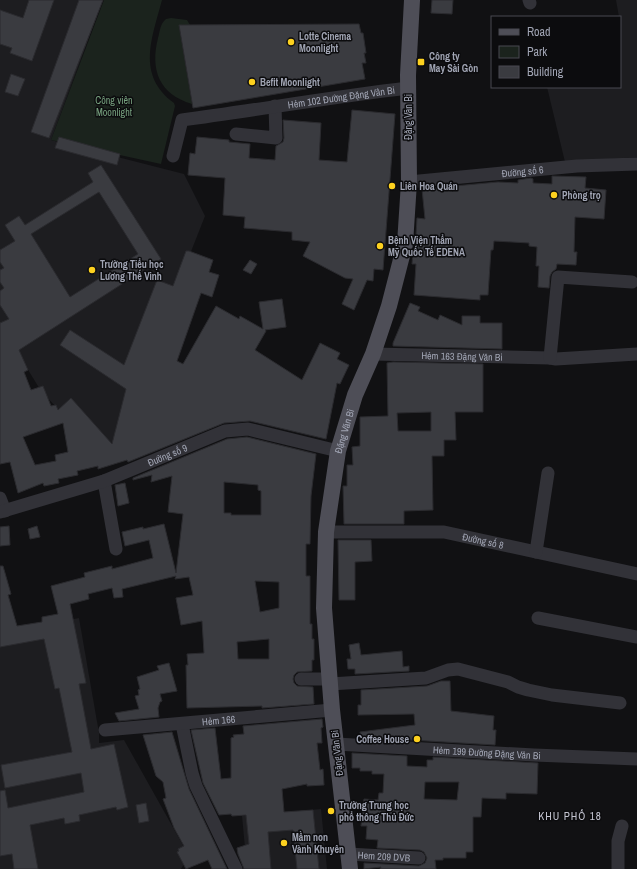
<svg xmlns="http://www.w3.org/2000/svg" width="637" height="869" font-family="'Archivo Narrow',sans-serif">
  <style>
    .built { fill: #1d1d20 }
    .green { fill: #1b231d }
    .building { fill: #3a3b40; stroke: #2b2b2f; fill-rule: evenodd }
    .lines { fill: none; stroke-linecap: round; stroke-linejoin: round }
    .minor { stroke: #323238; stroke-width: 13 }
    .major { stroke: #4e4e57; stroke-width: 16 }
    .poi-dot { fill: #fdd11f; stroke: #0c0c0e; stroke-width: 1.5 }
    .labels { text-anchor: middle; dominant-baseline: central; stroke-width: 3; stroke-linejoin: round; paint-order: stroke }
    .poi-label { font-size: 10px; font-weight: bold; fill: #a1a5b4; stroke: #0c0c0e; text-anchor: start }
    .street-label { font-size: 10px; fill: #a1a5b4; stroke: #0c0c0e }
    .park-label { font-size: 10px; fill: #77a17f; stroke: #0c0c0e }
    .neighbourhood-label { font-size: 11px; letter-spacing: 1px; fill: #c3c4d0; stroke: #0c0c0e }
  </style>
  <rect width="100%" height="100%" fill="#111113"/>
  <!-- built -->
  <g class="built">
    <polygon points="0,0 103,0 51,140 184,174 205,216 112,452 98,451 41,391 0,324"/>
    <polygon points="616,0 637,0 637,157 565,162 547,87 620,87 621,37 620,17 619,17"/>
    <polygon points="79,618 99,733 99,743 124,740 189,856 181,869 0,869 0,634"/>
    <polygon points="321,809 327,869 247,869 242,816"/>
  </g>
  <!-- green -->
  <g class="green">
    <path d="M104,0H162C152,38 136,75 174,103L175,106L161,164L51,140Z"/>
    <path d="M171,18L187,20L190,25L179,26L192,104C159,94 150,70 158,38C160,31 160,24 166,19Z"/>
  </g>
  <!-- building -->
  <g class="building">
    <polygon points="29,0 54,0 32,61 10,53 12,48 0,44 0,10 23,18"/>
    <polygon points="79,0 103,0 49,138 31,132"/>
    <polygon points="432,0 453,0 452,14 431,13"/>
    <polygon points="359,24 361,33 363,33 366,53 364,53 366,63 362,63 365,79 193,108 179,25"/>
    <polygon points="11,74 25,79 18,96 5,92"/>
    <polygon points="352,110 395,114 383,270 374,269 373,281 367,280 354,310 342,304 353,279 345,278 303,256 310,242 292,240 292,232 244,228 245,217 223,215 225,178 188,175 190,153 195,154 197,137 229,140 229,142 250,144 249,158 275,160 276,146 283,142 284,138 283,120 321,123 319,160 347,162"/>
    <polygon points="59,137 120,154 117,165 55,148"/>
    <path d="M101,165L161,259L19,350L28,370L24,372L31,390L43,386L51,406L56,405L58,410L71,398L112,444L126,389L60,345L70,330L124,365L157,280L173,286L186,251H189L213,260L209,272L219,275L212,297L201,293L177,361L183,364L216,306L239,319L240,316L263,329L259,302L282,299L286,327L265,330L266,331L255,350L302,380L320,343L340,353L337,359L349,365L340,384L337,383L326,439L250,421L224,423L128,462L127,460L98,469V466L77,471L78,475L58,479L59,483L44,486L43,483L18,493L10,462L0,464V323L9,319L0,305V291L4,288L0,282V270L4,268L0,262V250L15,241L5,225L19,216L25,225L93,182L88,173ZM99,192L138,254L70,297L31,234ZM63,423L68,452L55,455L56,461L35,465L23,437Z"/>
    <polygon points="552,176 586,177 585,188 606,190 604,219 575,217 574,252 577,252 576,265 557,264 556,269 552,272 550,276 549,288 538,287 539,266 536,266 537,247 529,246 529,243 494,241 493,250 491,250 488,295 480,295 480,300 414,295 416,264 412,264 413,252 415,252 417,218 425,219 422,189 498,182 518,183 518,180 531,178 533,179 533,183 552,184"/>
    <polygon points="250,260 257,264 251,274 243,270"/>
    <polygon points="410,303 420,307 418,311 438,320 440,315 462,325 462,316 480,316 480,323 502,323 502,349 393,346 393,343"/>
    <path d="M393,362L483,364V412H455L456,440H444V456H432L433,510L404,511V524H344L343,486H347V465H353L352,447L360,446V417L388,416L387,363ZM431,412V431H398L397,413Z"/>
    <path d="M247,437L316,454L311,496L310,544H306V576H310V624H312V639H314V660H312V671L297,672L294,675L293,679L294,683L297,686L313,687L314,704L262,708V706L187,708L186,665H188L187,654L204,653L202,621L181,625L176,598L193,595L189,577L175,579L176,576L122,589L123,597L114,598L112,588L88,594L89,599L70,604L86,683L79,684L91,749L114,744L128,807L117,810L116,807L79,815L80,821L65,824L64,818L30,825L38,869H14L12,854L0,856V791L5,790L8,808L84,792L81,773L5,788L1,765L72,752L59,688L55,689L44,639L0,647V566H3L11,594L8,595L17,626L42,622V617L58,614L51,586L85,577L84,573L112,566V569L153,558L149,540L125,546L122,532L143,527V529L164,524L176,573L183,514L168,512L172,476L151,482L152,475L133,480V478L227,439ZM224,482L258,485V490L261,491V515H231V513H224ZM255,581L279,582V608L260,612ZM269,639V659H238L237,642Z"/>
    <polygon points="125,483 129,503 118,506 115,485"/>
    <polygon points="9,526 10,545 0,546 0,527"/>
    <polygon points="37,526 40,537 30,539 28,529"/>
    <polygon points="338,540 371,540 372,561 355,562 355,600 339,600"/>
    <polygon points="359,643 361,655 402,651 403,667 409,666 409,671 355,674 355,669 348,669 347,659 351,659 349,645"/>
    <polygon points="169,663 177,691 160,694 162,701 160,702 158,708 159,717 119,721 115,713 139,709 135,696 139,695 138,690 140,689 137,677 159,670 157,666"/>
    <polygon points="441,681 450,681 451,711 494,716 493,730 496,730 495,745 361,737 360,732 415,725 414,714 358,715 358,705 361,705 361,690 427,686"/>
    <polygon points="322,719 323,727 321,728 322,743 317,743 320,770 323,769 324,785 307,786 307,784 282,789 284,812 313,810 319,869 297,869 293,830 268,832 271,869 244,869 238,854 237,848 249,844 246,815 232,816 231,814 219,815 203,783 191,730 215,728 221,779 231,778 231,738 234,737 233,735 244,734 243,726"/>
    <polygon points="172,732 189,789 227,869 212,869 208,860 186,869 177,852 179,851 178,849 184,846 174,828 163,799 166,798 163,782 156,776 143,735"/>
    <path d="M352,753L407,756V766L427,767V760H433V757L538,763L537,794L506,793V799L482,798L481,817H473V852H466V858H443V860H435L436,869H380L381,867L364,869V863L419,866L425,863L427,858L424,852L420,850L377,848L378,840L366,839L367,826H361L364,799L378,800L379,793H383L384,774H372V771H360V768H352ZM425,782H459L457,800L424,799Z"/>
    <polygon points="146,803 149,821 139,823 136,805"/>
  </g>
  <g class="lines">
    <!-- minor -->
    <g class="minor">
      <polyline points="529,0 530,3"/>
      <polyline points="236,134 276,138 275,106"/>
      <path id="s1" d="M173,156L182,120C257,110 332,97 408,88"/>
      <path id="s2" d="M409,182L577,166L637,164"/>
      <path id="s3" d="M373,354L550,358L556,359L637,354"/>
      <polyline points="550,358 558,277 632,282"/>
      <polyline points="104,481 116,549"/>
      <polyline points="0,498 5,511"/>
      <path id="s4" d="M0,512L104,481L225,431L248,429L338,451"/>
      <path id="s5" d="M326,532H444L637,574"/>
      <polyline points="536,552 548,473"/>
      <polyline points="538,618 637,637"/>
      <polyline points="301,679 330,679"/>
      <polyline points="330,684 426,678 448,670 458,669 508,682 518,687 528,690 552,695 620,703"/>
      <polyline points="182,724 192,773 196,786 236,869"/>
      <path id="s6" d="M105,730L332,710"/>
      <path id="s7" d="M336,744L534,755L637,759"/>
      <path id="s8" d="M348,854L419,858"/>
      <polyline points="618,869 618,841 622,826"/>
    </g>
    <!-- major -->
    <path class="major" id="s9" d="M350,869L332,710L324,608L326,532L338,451L355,395L373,354L389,306L405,244L409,182L408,75L412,0"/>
  </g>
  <!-- markers -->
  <g class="poi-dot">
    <circle cx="291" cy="42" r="4"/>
    <rect x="417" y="58" width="8" height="8" rx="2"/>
    <circle cx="252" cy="82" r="4"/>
    <circle cx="392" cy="186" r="4"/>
    <circle cx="554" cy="195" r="4"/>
    <circle cx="380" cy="246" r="4"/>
    <circle cx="92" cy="270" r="4"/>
    <circle cx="417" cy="739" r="4"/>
    <circle cx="331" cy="811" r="4"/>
    <circle cx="284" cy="843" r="4"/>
  </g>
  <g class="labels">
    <!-- poi labels -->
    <g class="poi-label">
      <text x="299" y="36">Lotte Cinema<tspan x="299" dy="12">Moonlight</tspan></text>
      <text x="429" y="56">Công ty<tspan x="429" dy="12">May Sài Gòn</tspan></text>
      <text x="260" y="82">Befit Moonlight</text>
      <text x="400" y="186">Liên Hoa Quán</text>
      <text x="562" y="195">Phòng trọ</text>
      <text x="388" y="240">Bệnh Viện Thẩm<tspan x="388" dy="12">Mỹ Quốc Tế EDENA</tspan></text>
      <text x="100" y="264">Trường Tiểu học<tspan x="100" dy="12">Lương Thế Vinh</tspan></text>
      <text x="409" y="739" text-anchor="end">Coffee House</text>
      <text x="339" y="805">Trường Trung học<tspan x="339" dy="12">phổ thông Thủ Đức</tspan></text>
      <text x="292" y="837">Mầm non<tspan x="292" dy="12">Vành Khuyên</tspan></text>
    </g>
    <!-- street labels -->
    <g class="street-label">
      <text stroke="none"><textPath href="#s1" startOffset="198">Hẻm 102 Đường Đặng Vân Bi</textPath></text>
      <text transform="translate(408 117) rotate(-90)">Đặng Văn Bi</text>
      <text stroke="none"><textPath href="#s2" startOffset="114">Đường số 6</textPath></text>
      <text stroke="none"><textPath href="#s3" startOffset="89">Hẻm 163 Đặng Văn Bi</textPath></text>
      <text stroke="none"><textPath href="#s9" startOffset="441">Đặng Văn Bi</textPath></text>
      <text stroke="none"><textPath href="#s4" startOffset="177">Đường số 9</textPath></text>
      <text stroke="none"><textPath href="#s5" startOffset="158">Đường số 8</textPath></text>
      <text stroke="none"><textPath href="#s6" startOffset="114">Hẻm 166</textPath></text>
      <text stroke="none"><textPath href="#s7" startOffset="151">Hẻm 199 Đường Đặng Văn Bi</textPath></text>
      <text transform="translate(337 753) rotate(-96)">Đặng Văn Bi</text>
      <text stroke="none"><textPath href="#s8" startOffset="36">Hem 209 DVB</textPath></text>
    </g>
    <!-- park labels -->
    <g class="park-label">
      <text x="114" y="100">Công viên<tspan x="114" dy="12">Moonlight</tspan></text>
    </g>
    <!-- neighbourhood labels -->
    <g class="neighbourhood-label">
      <text x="570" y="816">KHU PHỐ 18</text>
    </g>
  </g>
  <!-- legend -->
  <rect x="491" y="16" width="130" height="72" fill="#0c0c0e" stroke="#484950"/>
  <rect x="499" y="29" width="20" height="6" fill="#4e4e57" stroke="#484950"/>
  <text x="527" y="36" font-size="12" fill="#a1a5b4">Road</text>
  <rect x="499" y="46" width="20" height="12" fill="#1b231d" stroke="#484950"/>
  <text x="527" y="56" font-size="12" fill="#a1a5b4">Park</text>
  <rect x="499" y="66" width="20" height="12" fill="#3a3b40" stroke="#484950"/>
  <text x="527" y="76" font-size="12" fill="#a1a5b4">Building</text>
</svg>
